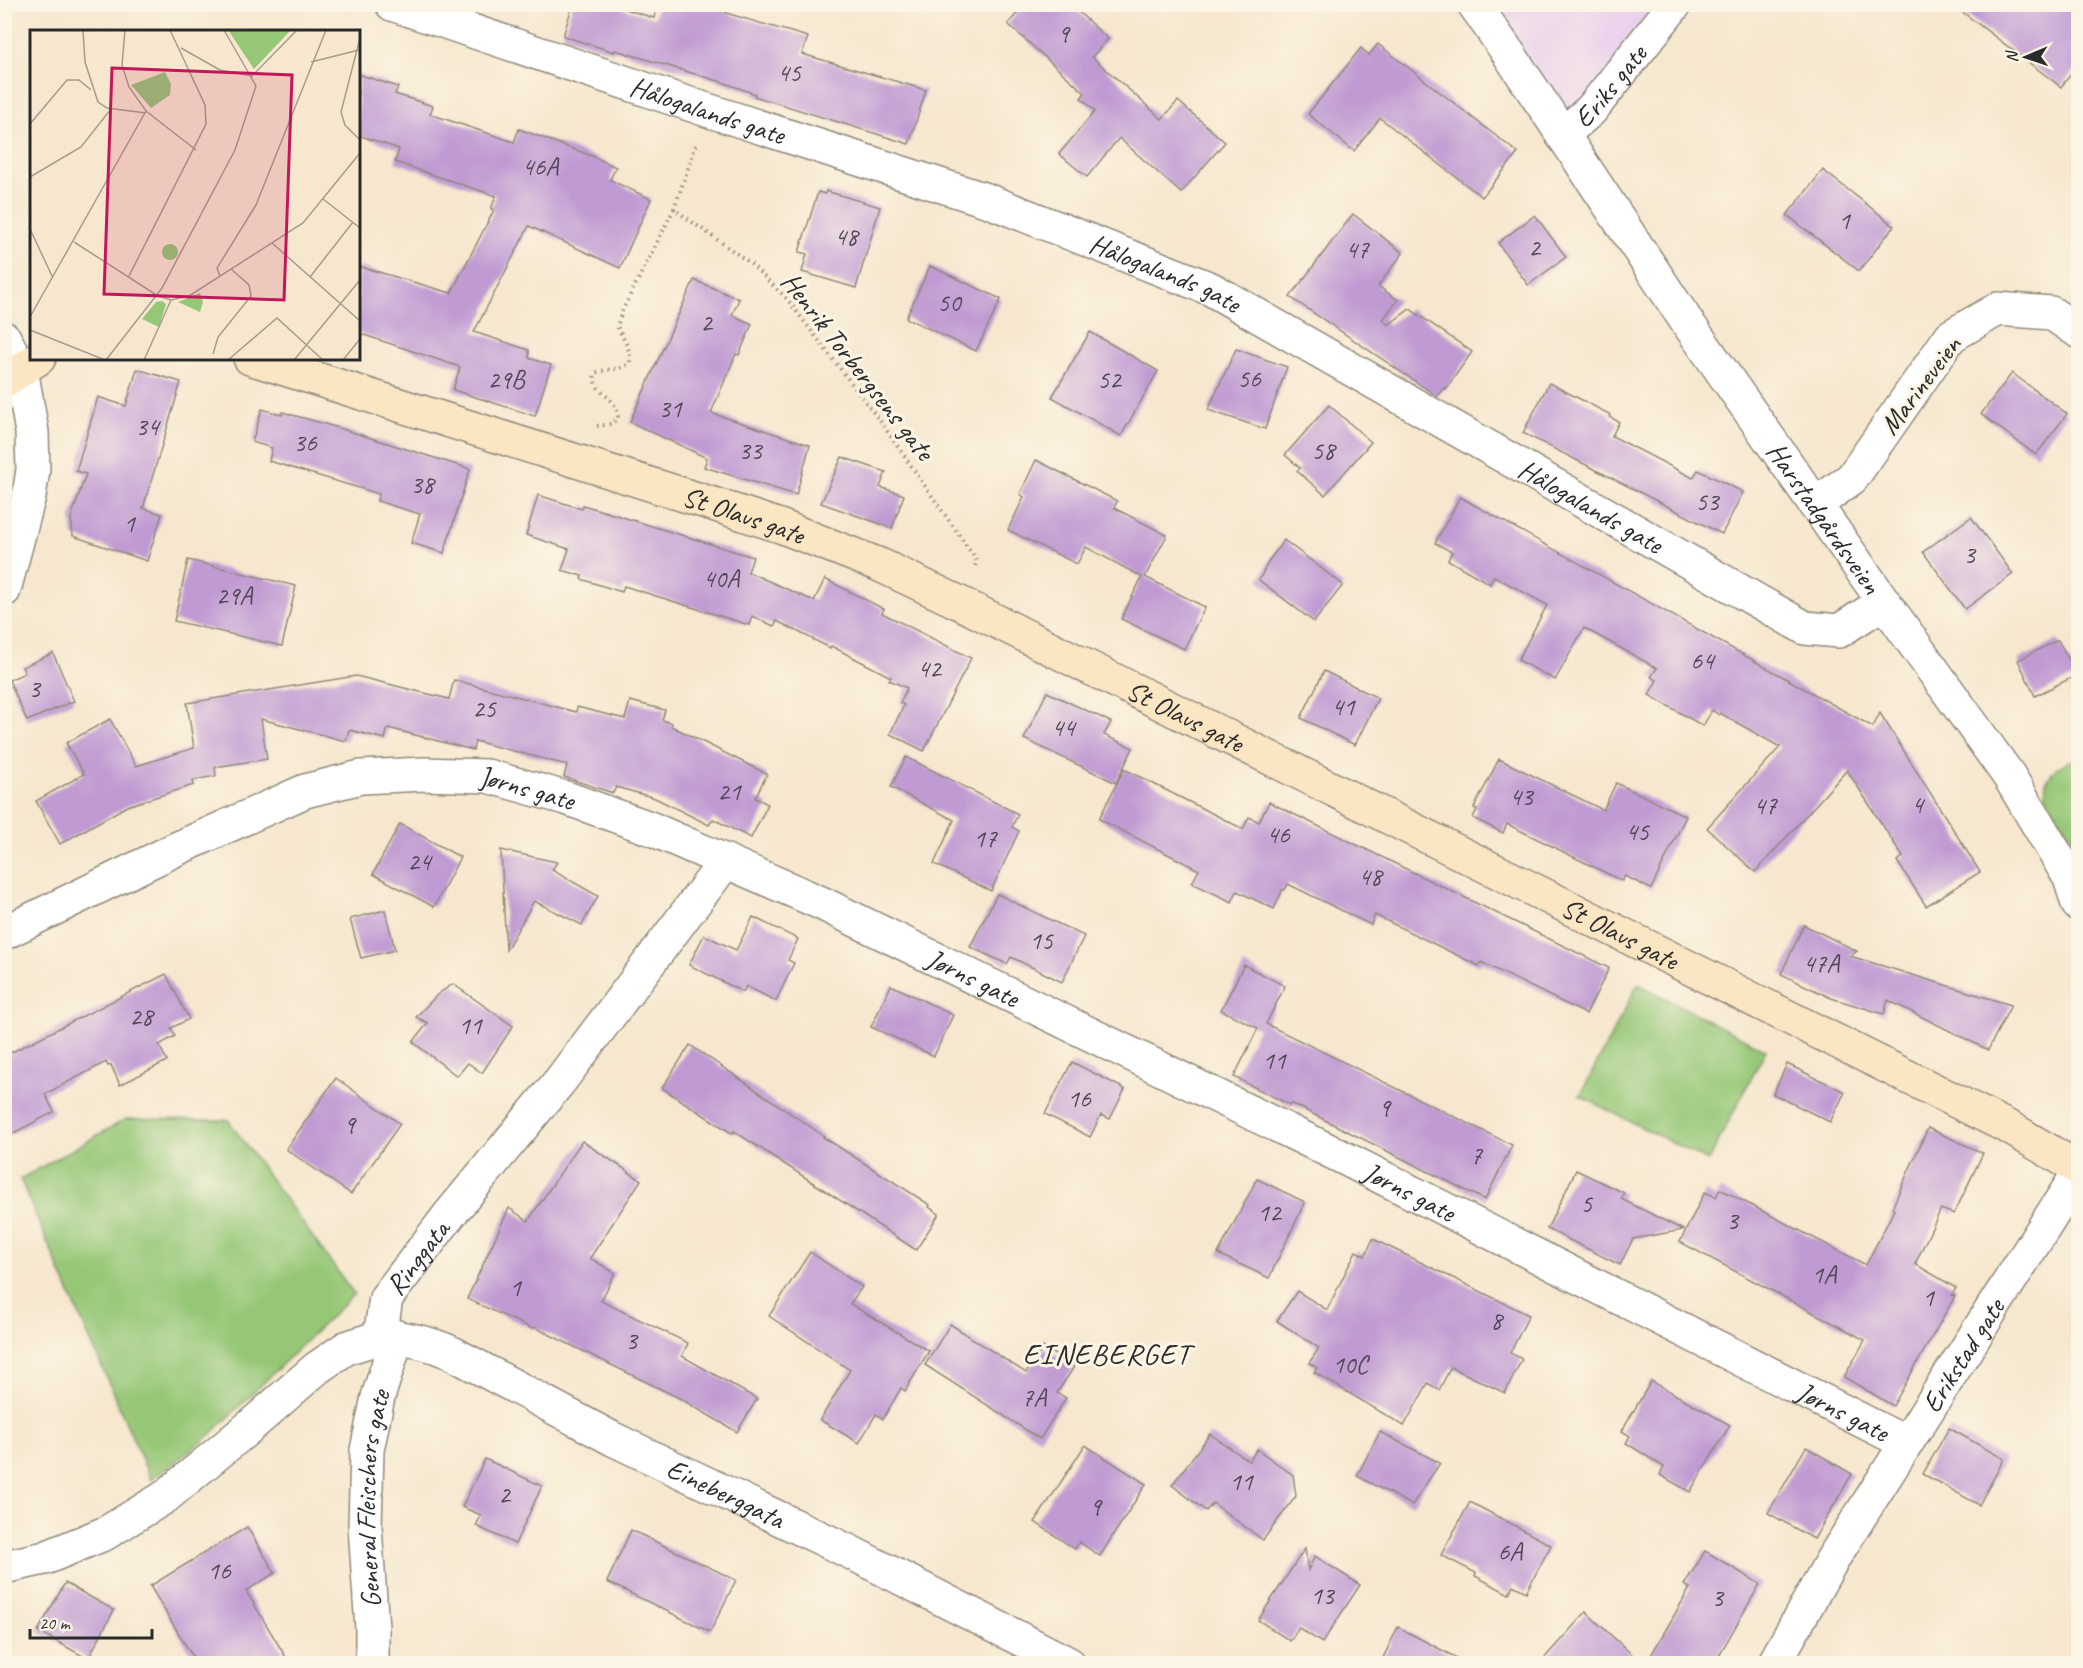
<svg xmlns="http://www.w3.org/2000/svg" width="2083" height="1668" font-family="Caveat,sans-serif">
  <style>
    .built { fill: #ead1ec }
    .green { fill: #96c777; stroke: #607951; stroke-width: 1.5 }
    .building { fill: #c09bd3 }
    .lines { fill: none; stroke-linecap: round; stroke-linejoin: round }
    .street-casing { stroke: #90897c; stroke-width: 36 }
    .secondary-casing { stroke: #90897c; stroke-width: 36 }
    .path { stroke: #90897c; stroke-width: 4; stroke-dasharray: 1.5 4.5; stroke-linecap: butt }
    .street { stroke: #fff; stroke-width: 33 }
    .secondary { stroke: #fbe6c3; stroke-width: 33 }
    .labels { text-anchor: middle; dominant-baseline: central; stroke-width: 6; stroke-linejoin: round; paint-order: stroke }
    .number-label { font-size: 26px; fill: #504755 }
    .street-label { font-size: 28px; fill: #2b2b2b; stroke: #fcf5e5 }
    .neighbourhood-label { font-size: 30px; letter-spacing: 1.5px; fill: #2b2b2b; stroke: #fcf5e5 }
    .inset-road { fill: none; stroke: #a59c8d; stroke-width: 1.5 }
    .view { fill: #c2185b; fill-opacity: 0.15; stroke: #c2185b; stroke-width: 3 }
    .inset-edge { fill: none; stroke: #2b2b2b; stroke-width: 3 }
  </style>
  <rect width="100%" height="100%" fill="#fcf5e5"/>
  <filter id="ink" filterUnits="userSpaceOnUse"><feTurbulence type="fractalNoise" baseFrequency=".0167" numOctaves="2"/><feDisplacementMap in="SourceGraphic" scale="12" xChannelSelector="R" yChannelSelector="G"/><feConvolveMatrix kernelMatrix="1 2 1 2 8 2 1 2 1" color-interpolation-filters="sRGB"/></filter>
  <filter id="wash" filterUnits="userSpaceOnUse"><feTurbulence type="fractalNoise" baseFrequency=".008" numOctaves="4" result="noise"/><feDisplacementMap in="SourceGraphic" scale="24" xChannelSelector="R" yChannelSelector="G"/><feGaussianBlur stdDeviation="1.35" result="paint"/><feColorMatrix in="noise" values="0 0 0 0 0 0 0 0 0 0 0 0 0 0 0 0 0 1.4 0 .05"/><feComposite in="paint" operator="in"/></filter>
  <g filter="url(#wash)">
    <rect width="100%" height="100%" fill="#f6e7ce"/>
    <!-- built -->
    <polygon class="built" points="1469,5 1684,5 1570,143"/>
    <!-- green -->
    <g class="green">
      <polygon points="2078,758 2078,848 2045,795 2046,782 2056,768"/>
      <polygon points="1638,984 1766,1050 1708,1161 1580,1096"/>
      <polygon points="126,1119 228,1120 354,1294 208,1437 151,1480 20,1179"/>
    </g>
    <g id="blocks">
      <!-- building -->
      <g class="building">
        <polygon points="573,4 609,4 654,18 658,4 708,4 727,10 726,13 808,37 802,54 926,90 909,144 754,96 755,94 725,83 615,50 614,52 563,36"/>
        <polygon points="1025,4 1070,4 1108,39 1092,57 1162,119 1178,101 1225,142 1181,193 1119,138 1087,177 1059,154 1095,111 1081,98 1085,93 1008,24"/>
        <polygon points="1952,4 2079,4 2079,64 2061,87"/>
        <polygon points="1378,44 1518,153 1482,197 1380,118 1354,151 1308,114 1361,48 1369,55"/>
        <polygon points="358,74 398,87 395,94 433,106 430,114 514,142 519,129 592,156 616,167 610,180 651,199 620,268 529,226 474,332 529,350 529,358 551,365 535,416 453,390 460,367 358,333 358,266 451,293 494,210 491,209 496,196 395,162 399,149 358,135"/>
        <polygon points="1823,170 1894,226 1859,271 1787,215"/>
        <polygon points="826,191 880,207 856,288 802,272 807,254 799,252 818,192 825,194"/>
        <polygon points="1353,214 1403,253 1378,286 1398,300 1383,319 1388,325 1410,309 1472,352 1446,389 1444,388 1437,396 1290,297"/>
        <polygon points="1535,215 1566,257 1528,285 1498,243"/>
        <polygon points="930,266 1001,299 976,351 906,318"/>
        <polygon points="694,280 739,299 732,315 752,324 739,355 736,354 711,413 810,445 796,495 704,467 707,458 630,422"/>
        <polygon points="1090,332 1158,371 1121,436 1052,397"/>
        <polygon points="1236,349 1287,367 1265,429 1208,410"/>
        <polygon points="137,369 181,382 143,508 162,514 147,561 73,536 71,518 86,474 76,471 98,397 126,406"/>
        <polygon points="2012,373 2067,414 2036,455 1981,414"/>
        <polygon points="1549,383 1611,415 1610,417 1619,422 1612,436 1693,478 1698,470 1743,492 1722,534 1523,433"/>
        <polygon points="1329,405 1371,442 1325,495 1297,471 1300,468 1285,455"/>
        <polygon points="262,409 282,415 282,412 339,428 470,469 444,553 411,543 420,514 377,501 379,494 269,461 272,448 252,442"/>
        <polygon points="842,457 886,472 880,487 904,495 892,528 821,503"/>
        <polygon points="1036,460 1117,501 1114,508 1167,535 1145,577 1205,607 1184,649 1121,619 1142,577 1086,547 1077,564 1008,530 1024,497 1020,494"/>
        <polygon points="538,495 582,509 583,505 753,557 748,572 814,601 825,579 884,609 882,613 971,658 924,751 890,734 904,705 900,703 907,688 889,680 891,677 837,649 831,646 830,648 777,621 774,626 752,616 749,625 624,586 622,592 581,579 582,576 562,570 569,549 526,535"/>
        <polygon points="1460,497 1873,727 1880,713 1980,872 1926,906 1897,861 1903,857 1847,770 1755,872 1707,828 1780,747 1720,713 1719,715 1712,710 1703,726 1649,695 1657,680 1651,677 1657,668 1584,628 1555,680 1518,660 1547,605 1494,576 1490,584 1448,560 1452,552 1435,543"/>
        <polygon points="1971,517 2013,574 1965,609 1923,552"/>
        <polygon points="1284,540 1343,585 1314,622 1259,580 1270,559"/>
        <polygon points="188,560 296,586 282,646 174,621"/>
        <polygon points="2058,640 2077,675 2035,696 2018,660"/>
        <polygon points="53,653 74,701 27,721 9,680 25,673 22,667"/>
        <polygon points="1324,671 1378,698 1355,745 1301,718"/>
        <polygon points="356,676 449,699 454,680 576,712 577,707 625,719 630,701 665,710 662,720 672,723 671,726 767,774 755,798 768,804 751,838 713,819 709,825 655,798 616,787 613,793 564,777 567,765 475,741 473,750 388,728 385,739 349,730 346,741 261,719 267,759 215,767 216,776 193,780 194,785 127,806 60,844 36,801 84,774 66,743 110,719 136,766 194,748 187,703"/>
        <polygon points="1047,692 1111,722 1104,735 1133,748 1116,783 1024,739"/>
        <polygon points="906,757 1018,814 1012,827 1019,831 991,891 934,864 954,820 891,787"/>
        <polygon points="1499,759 1603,810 1616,783 1686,816 1651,889 1625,876 1622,881 1507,824 1503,833 1473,818 1477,809 1474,808"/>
        <polygon points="1124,769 1243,829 1249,817 1259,822 1269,802 1609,968 1586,1014 1481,962 1479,966 1375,915 1371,925 1288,884 1285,890 1283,889 1274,909 1237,891 1232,902 1192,883 1199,870 1099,819"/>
        <polygon points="400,824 460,857 434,907 373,874"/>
        <polygon points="501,850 557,862 552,870 598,896 582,925 534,901 506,950"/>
        <polygon points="997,894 1084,936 1062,982 1011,957 1007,964 970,947"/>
        <polygon points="385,910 395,950 361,958 350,919"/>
        <polygon points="753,917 798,939 788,960 794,963 776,1001 746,986 743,992 689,965 704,935 736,950"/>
        <polygon points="1804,925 1857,951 1850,956 2011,1005 1988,1050 1888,1000 1884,1014 1831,998 1781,974"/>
        <polygon points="1244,965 1285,986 1266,1024 1512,1145 1485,1200 1291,1103 1290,1105 1234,1077 1258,1028 1221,1010"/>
        <polygon points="166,974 189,1019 171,1028 175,1036 159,1045 167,1061 120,1085 111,1065 108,1066 106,1062 45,1094 54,1112 4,1138 4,1056"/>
        <polygon points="453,984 513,1026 482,1073 468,1063 457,1076 413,1042 428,1023 416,1017 438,994"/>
        <polygon points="891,985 953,1015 934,1056 871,1027"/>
        <polygon points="690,1045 824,1136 823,1137 930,1205 929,1207 939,1214 916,1250 734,1131 733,1134 662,1088"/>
        <polygon points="1072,1062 1125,1089 1110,1119 1101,1115 1090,1137 1045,1114"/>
        <polygon points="1787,1064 1845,1092 1830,1122 1773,1094"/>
        <polygon points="336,1078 400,1124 351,1194 286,1149"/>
        <polygon points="1928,1128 1983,1153 1954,1214 1941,1209 1915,1264 1956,1288 1952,1295 1955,1296 1893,1406 1844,1377 1865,1340 1680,1242 1705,1192 1716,1197 1720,1189 1866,1265 1894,1210 1892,1208"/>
        <polygon points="582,1141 641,1180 590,1258 615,1273 601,1301 688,1343 682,1356 757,1399 737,1432 681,1399 534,1327 533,1329 467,1299 509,1208 528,1221"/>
        <polygon points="1576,1170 1624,1193 1621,1199 1683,1230 1633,1239 1620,1265 1547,1229"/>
        <polygon points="1257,1179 1305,1202 1269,1278 1218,1254"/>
        <polygon points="1373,1239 1529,1315 1510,1353 1522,1359 1505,1393 1451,1367 1439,1390 1428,1383 1404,1426 1314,1372 1317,1368 1309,1363 1319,1348 1277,1321 1297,1291 1327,1310 1356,1251 1365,1256"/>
        <polygon points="810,1252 862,1287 850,1304 929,1351 905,1391 901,1388 883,1419 876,1414 859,1443 820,1420 850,1370 769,1316"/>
        <polygon points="950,1324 1026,1373 1043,1347 1074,1367 1057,1393 1066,1398 1040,1439 925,1365"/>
        <polygon points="1651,1381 1730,1425 1690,1492 1660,1475 1664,1467 1626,1443 1630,1436 1622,1431"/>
        <polygon points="1949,1428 2004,1459 1979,1505 1923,1474"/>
        <polygon points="1380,1432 1440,1463 1412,1505 1357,1476"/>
        <polygon points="1210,1434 1249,1461 1257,1449 1293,1475 1296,1496 1263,1540 1213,1503 1206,1511 1172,1485"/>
        <polygon points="1085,1445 1146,1484 1100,1556 1079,1542 1075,1549 1035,1522"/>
        <polygon points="1806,1447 1852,1474 1814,1539 1768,1513"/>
        <polygon points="485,1459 542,1486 515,1544 476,1526 481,1515 462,1507"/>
        <polygon points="1470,1502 1551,1545 1526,1592 1513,1585 1509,1594 1475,1576 1476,1573 1441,1555"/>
        <polygon points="247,1527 275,1573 246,1591 290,1664 197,1664 150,1586"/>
        <polygon points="631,1530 736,1580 710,1632 607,1582"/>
        <polygon points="1305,1548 1308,1570 1315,1556 1360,1585 1322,1643 1299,1628 1290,1641 1258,1620"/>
        <polygon points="1705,1551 1760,1584 1714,1664 1646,1664 1690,1588 1684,1585"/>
        <polygon points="65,1583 114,1610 88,1659 38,1631"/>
        <polygon points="1586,1612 1642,1664 1539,1664"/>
        <polygon points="1398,1627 1468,1664 1380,1664"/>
      </g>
    </g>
  </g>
  <g filter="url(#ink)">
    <use href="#blocks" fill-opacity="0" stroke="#90897c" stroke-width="1.5"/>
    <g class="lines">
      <!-- street casing -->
      <g class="street-casing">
        <g id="street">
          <path id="s1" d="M392,4L707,110L989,201L1211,289L1805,628L1839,631L1884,602"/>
          <path id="s2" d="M1474,4L1509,54L1685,319L1884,602L2009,776L2070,878L2078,904"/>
          <path id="s3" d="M1562,135L1591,110L1675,4"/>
          <polyline points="4,338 21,369 32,432 33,470 29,496 4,590"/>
          <polyline points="1815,505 1852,478 1951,336 1998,309 2051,313 2078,331"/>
          <path id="s4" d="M4,933L174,850L305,791L361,777L424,774L487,776L569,799L652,829L821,903L1342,1157L1906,1443"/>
          <path id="s5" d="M380,1337C406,1337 428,1342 452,1353L613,1439L852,1553L1069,1664"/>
          <path id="s6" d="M4,1567L45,1558L106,1533L165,1497L247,1429L317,1368L346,1348L380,1337L386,1298L450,1214L560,1081L726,861"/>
          <path id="s7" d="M372,1664V1628L365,1527L367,1450L378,1397L397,1337"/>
          <path id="s8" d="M1774,1664L1832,1560L2078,1174"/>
        </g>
      </g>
      <!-- secondary casing -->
      <g class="secondary-casing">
        <g id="secondary">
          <path id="s9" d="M250,358L716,505L780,526L880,565L960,603L2010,1128L2078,1168"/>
          <polyline points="4,381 39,358"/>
        </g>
      </g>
      <!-- path -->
      <g class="path">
        <polyline points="696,145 674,209 750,263 787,299 880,421 977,561 974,569"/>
        <path d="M597,426L611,424L618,418C619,396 590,393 595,373C607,368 620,371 630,363C631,348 623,339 617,326L623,309L674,209"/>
      </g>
      <!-- street -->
      <use href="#street" class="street"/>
      <!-- secondary -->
      <use href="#secondary" class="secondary"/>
    </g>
  </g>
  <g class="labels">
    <!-- number labels -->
    <g class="number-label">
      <text x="1063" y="33">9</text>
      <text x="789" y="72">45</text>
      <text x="540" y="166">46A</text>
      <text x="1844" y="220">1</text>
      <text x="846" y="236">48</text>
      <text x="1534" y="247">2</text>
      <text x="1357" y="249">47</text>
      <text x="949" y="302">50</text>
      <text x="706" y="322">2</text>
      <text x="1249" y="378">56</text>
      <text x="506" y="379">29B</text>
      <text x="1109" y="379">52</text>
      <text x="670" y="408">31</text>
      <text x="147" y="426">34</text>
      <text x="305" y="442">36</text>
      <text x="750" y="450">33</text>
      <text x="1323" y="450">58</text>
      <text x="422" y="484">38</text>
      <text x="1707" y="501">53</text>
      <text x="129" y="523">1</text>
      <text x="1969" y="554">3</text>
      <text x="721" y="578">40A</text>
      <text x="234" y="595">29A</text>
      <text x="1702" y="660">64</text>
      <text x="929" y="668">42</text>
      <text x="34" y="688">3</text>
      <text x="1343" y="706">41</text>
      <text x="484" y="708">25</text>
      <text x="1063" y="727">44</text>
      <text x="729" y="791">21</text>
      <text x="1521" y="796">43</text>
      <text x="1917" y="804">4</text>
      <text x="1765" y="805">47</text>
      <text x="1637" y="831">45</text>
      <text x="1278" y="834">46</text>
      <text x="985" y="838">17</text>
      <text x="419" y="861">24</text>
      <text x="1370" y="876">48</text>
      <text x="1041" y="940">15</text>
      <text x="1821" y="963">47A</text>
      <text x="141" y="1016">28</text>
      <text x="470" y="1025">11</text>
      <text x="1274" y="1060">11</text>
      <text x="1079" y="1098">16</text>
      <text x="1384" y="1107">9</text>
      <text x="349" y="1124">9</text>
      <text x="1476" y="1155">7</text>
      <text x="1586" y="1203">5</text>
      <text x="1269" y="1212">12</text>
      <text x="1732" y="1220">3</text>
      <text x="1824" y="1274">1A</text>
      <text x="515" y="1287">1</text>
      <text x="1928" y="1297">1</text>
      <text x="1496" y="1320">8</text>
      <text x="631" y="1340">3</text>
      <text x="1350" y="1364">10C</text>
      <text x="1034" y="1397">7A</text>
      <text x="1241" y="1481">11</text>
      <text x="504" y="1494">2</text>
      <text x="1095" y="1506">9</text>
      <text x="1510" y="1551">6A</text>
      <text x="219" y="1570">16</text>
      <text x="1322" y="1595">13</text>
      <text x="1717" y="1597">3</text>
    </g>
    <!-- street labels -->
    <g class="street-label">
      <text stroke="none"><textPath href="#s3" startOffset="69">Eriks gate</textPath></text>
      <text stroke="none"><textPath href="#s1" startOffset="333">Hålogalands gate</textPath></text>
      <text stroke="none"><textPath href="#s1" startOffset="819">Hålogalands gate</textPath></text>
      <text transform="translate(858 366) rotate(52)">Henrik Torbergsens gate</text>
      <text transform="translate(1920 385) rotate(-53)">Marineveien</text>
      <text stroke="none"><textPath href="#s1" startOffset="1305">Hålogalands gate</textPath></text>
      <text stroke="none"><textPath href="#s9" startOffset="518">St Olavs gate</textPath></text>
      <text stroke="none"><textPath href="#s2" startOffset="622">Harstadgårdsveien</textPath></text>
      <text stroke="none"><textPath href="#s9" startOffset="1004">St Olavs gate</textPath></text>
      <text stroke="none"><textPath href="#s4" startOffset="558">Jørns gate</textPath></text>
      <text stroke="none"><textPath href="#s9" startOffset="1490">St Olavs gate</textPath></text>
      <text stroke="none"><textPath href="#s4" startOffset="1044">Jørns gate</textPath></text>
      <text stroke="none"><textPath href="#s4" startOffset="1530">Jørns gate</textPath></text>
      <text stroke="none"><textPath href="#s6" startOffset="538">Ringgata</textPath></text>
      <text stroke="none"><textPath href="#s8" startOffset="362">Erikstad gate</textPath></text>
      <text stroke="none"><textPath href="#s4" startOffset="2016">Jørns gate</textPath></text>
      <text stroke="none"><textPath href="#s5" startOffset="382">Eineberggata</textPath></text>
      <text stroke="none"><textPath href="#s7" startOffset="166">General Fleischers gate</textPath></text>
    </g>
    <!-- neighbourhood labels -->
    <g class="neighbourhood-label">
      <text x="1107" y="1354">EINEBERGET</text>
    </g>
  </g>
  <!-- overview -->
  <g transform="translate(30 30)">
    <rect width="330" height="330" fill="#f6e7ce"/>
    <path d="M198,0H261L224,39ZM135,42L141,54L140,65L121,78L101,55ZM132 222a8 8 0 1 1 16 0a8 8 0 1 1-16 0ZM170,263L173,272L170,282L148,272ZM132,271L136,274L129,297L112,289L126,272Z" fill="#96c777"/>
    <path class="inset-road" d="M53,0L55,32L68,72L77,78L116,83M95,0L92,35L99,57L116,81L166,120M330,8L311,82L315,95L330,110M151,18L190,40L222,46L267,0M281,32L329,20M0,94L37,50H49L61,60M0,147L51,117L81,79M293,169L330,198M0,199L23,248M44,212L128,266L141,270L159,266L273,193L330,123M242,213L330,291M99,246L176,94L175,75L140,0M190,246L187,238L226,175L296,0M280,247L323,192M0,287L116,81M0,300L75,330M183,324L188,307L221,266L219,255L201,239M76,330L132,258L205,120L226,56L194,0M114,330L141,270M198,330L247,288L293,330M264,330L330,250M313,330L330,309"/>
    <path class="view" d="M82,38L262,45L254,270L74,264Z"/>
    <rect width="330" height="330" class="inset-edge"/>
  </g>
  <!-- margin -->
  <rect width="2083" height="1668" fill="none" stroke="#fcf5e5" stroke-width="24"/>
  <!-- north arrow -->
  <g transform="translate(2026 57) rotate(268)" stroke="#fcf5e5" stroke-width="4.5" paint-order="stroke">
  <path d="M0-4.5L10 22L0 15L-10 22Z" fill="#2b2b2b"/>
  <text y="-9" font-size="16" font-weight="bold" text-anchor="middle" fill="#2b2b2b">N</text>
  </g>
  <!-- scale -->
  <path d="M30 1629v9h122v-9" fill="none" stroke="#2b2b2b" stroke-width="3"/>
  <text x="39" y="1629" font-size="18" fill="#2b2b2b" stroke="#fcf5e5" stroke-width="4.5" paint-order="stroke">20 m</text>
</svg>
